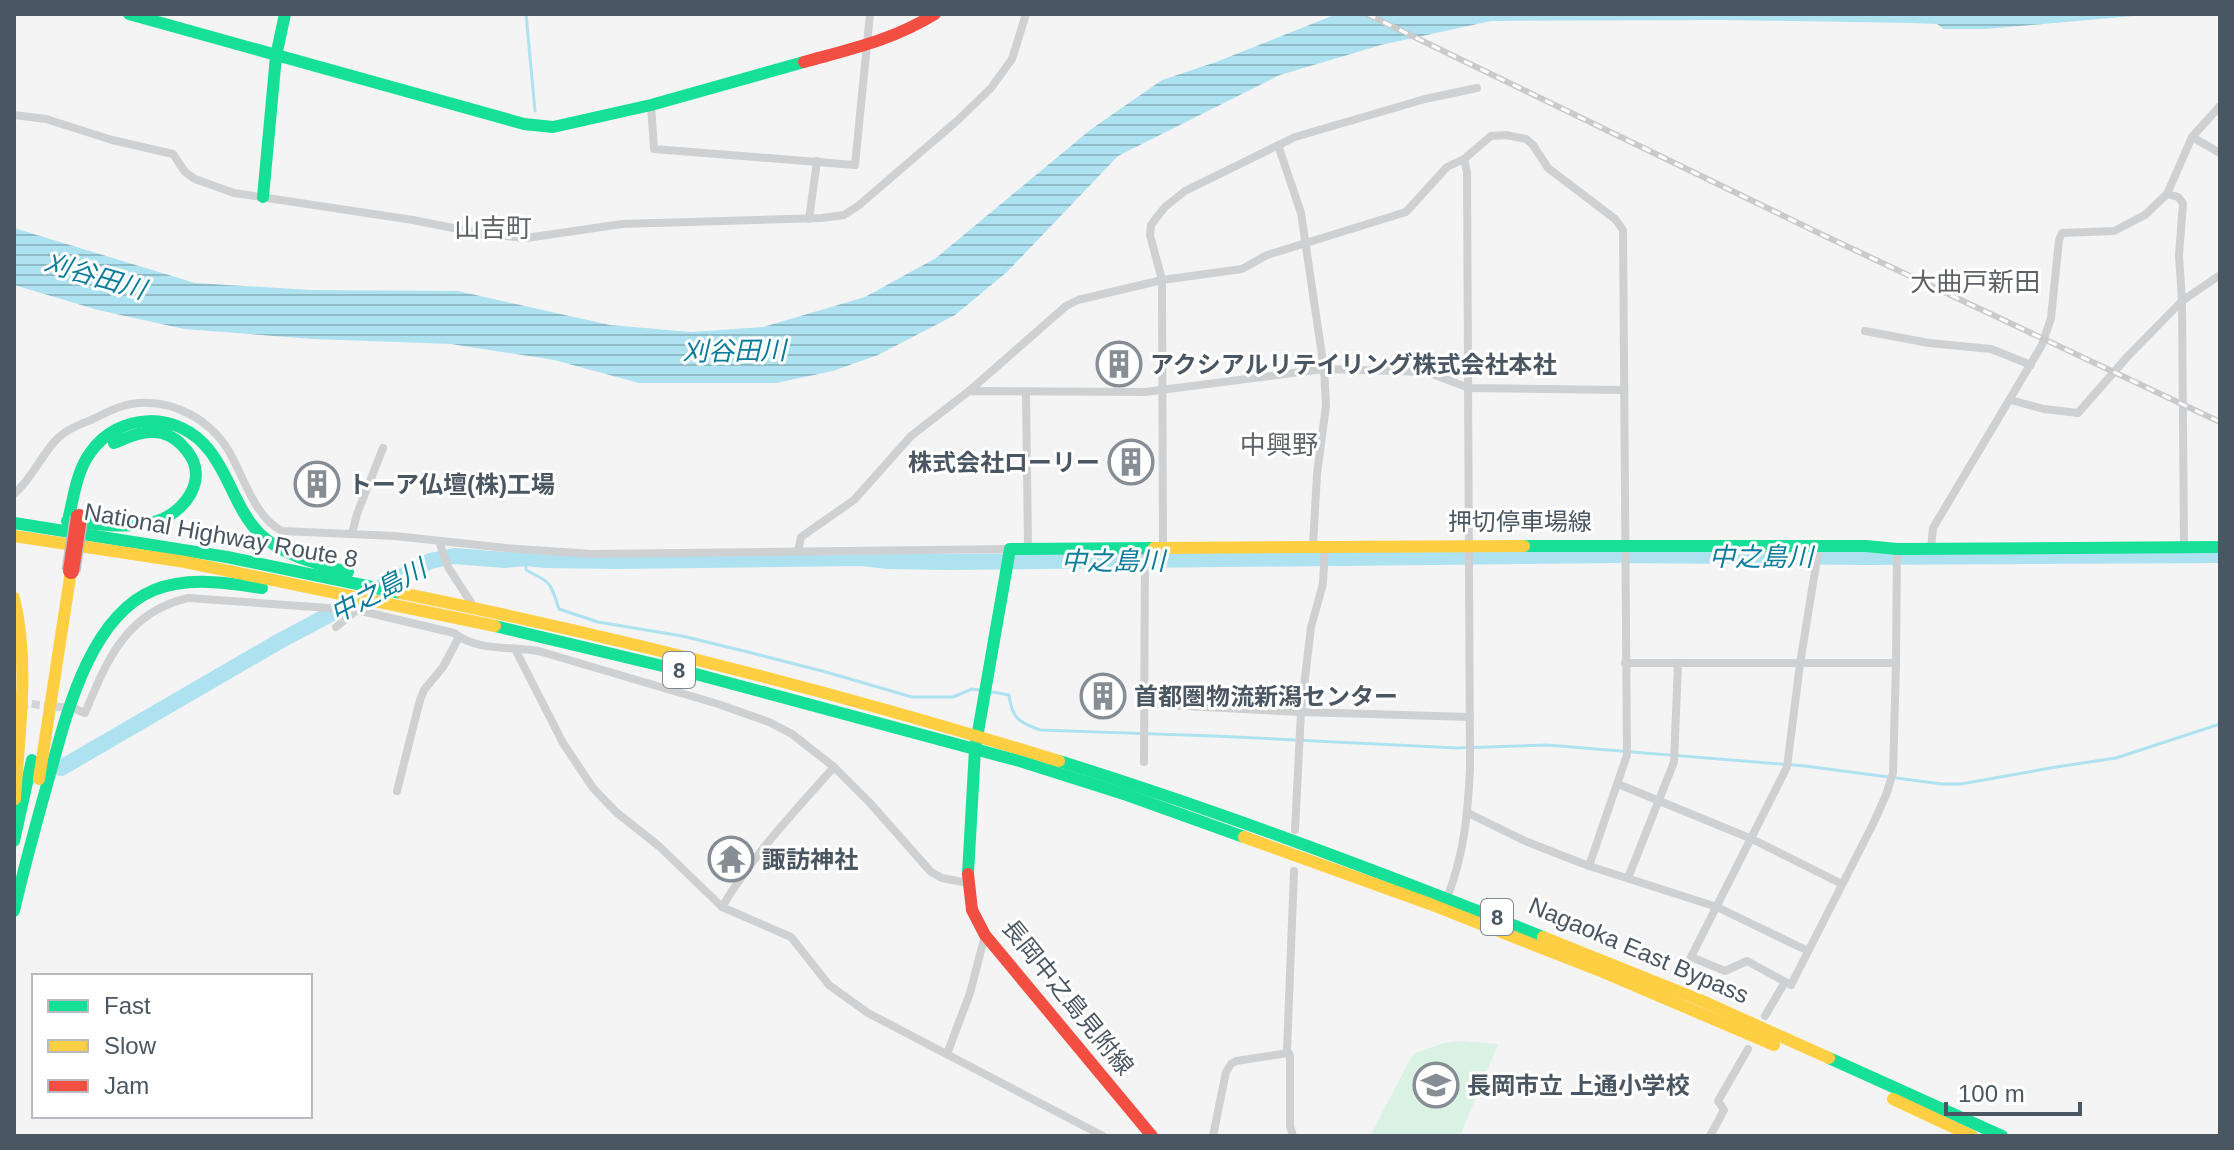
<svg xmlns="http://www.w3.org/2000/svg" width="2234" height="1150" font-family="Helvetica,'Noto Sans JP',sans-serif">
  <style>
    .pitch { fill: #d9f2e3 }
    .water { fill: url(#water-rules) }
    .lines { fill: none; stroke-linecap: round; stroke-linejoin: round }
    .stream { stroke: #aee2f0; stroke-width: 3 }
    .river { stroke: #aee2f0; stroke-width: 16 }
    .street-tunnel { stroke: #d2d4d7; stroke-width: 8; stroke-dasharray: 8 4; stroke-linecap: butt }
    .street { stroke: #ced0d2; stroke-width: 8 }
    .fast { stroke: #16e098; stroke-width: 12 }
    .slow { stroke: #ffcf43; stroke-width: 12 }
    .jam { stroke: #f24e42; stroke-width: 12 }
    .rail-casing { stroke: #c9cacc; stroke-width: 6 }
    .rail { stroke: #fff; stroke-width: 3; stroke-dasharray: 9; stroke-linecap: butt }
    .jam-bridge-casing { stroke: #b9bec3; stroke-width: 19; stroke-linecap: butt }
    .jam-bridge { stroke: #f24e42; stroke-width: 16 }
    .labels { text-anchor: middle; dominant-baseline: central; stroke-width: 6; stroke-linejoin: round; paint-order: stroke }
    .shield { fill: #fff; stroke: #808990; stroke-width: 2 }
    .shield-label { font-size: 22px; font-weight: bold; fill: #4a5661 }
    .poi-label { font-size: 24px; font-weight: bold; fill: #4a5661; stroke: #fff; text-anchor: start }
    .street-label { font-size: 24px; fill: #4a5661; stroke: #fff }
    .neighbourhood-label { font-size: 26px; fill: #5f6368; stroke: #fff }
    .water-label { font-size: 26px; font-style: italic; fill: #0c7c9b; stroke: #fff }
  </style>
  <defs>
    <pattern id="water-rules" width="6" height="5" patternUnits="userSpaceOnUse" patternTransform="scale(2)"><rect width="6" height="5" fill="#aee2f0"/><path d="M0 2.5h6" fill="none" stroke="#90bac6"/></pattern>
  </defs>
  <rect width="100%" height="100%" fill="#f4f4f4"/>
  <!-- pitch -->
  <polygon class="pitch" points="1460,1041 1498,1044 1460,1136 1370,1136 1413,1054 1444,1043"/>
  <!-- water -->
  <polygon class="water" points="1337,14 2156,14 1986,29 1944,29 1937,24 1911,23 1724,20 1491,21 1381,45 1280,75 1118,156 1007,272 955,315 878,355 833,371 776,383 639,383 554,360 451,344 313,339 184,329 98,310 14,285 14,228 195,283 312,290 458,291 610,325 691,332 763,327 865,297 936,258 1090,130 1162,80 1216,62"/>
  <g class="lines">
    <!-- stream -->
    <g class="stream">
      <polyline points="526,14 535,111"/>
      <path d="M526,558V570C552,583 550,582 559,609L598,622L682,636L748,652L826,672L912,697H953L972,689L980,690"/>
      <path d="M987,691L1009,695C1012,718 1018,722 1040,730L1214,736L1457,748L1547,745L1805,766L1942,784H1961L2056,767L2116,758L2220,724"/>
    </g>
    <!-- river -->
    <polyline class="river" points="61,768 278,642 430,561 454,556 505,560 526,558 546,560 616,561 862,558 888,561 950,562 1616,555 1865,557 2220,555"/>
    <!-- street-tunnel -->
    <polyline class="street-tunnel" points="20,706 31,704 70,708"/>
    <!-- street -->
    <g class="street">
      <polyline points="651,105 654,149 855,165 870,14"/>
      <polyline points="14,115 46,119 112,140 173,154 185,172 195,179 234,193 413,220 483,234 526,238 622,224 822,218 844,215 858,206 958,120 991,88 1012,59 1026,14"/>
      <polyline points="2192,137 2220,153"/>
      <polyline points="1278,145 1301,213 1324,369 1326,406 1317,474 1313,546"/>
      <polyline points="2167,194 2178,197 2183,203 2179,255 2182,301 2184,546"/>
      <polyline points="809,219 817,161"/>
      <polyline points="1865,331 1929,343 1991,349 2031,365"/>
      <polyline points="969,391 1066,306 1078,300 1162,280 1242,269 1267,255 1406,212 1447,167 1464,159 1491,136 1506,135 1526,139 1533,145 1548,168 1615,219 1623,230 1627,755 1589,866"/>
      <polyline points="1026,392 1028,548"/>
      <polyline points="2010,400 2044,409 2078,413 2128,356 2182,301 2220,275"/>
      <path d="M14,494C33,478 41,454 59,437C68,429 80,424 91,420C104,414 117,406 131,404C172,397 214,421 232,457C245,481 256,518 282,531L395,536L506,548L592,554L1010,549"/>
      <polyline points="352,534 357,514 383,448"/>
      <polyline points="439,541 448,567 474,607"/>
      <polyline points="1819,546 1800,664 1787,767 1691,957 1725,971 1747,961 1791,985 1873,824 1886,795 1893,773 1896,663 1897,549"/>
      <polyline points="1163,547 1162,280 1150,235 1151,225 1157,217 1165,207 1185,191 1295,137 1425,99 1477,88"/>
      <polyline points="1931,548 1933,528 2042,345 2051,318 2059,240 2062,233 2114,231 2145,215 2167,194 2192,137 2220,106"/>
      <polyline points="798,551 801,537 854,500 911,436 969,391 1145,392 1324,369 1427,372 1469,388 1624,390"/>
      <polyline points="336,627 356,611"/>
      <polyline points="515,649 563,743 593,788 616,812 660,847 722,907"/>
      <polyline points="1625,663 1896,663"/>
      <polyline points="1145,704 1301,712 1470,717"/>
      <path d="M73,708L85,713C107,659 127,612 188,598L357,610L454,633C480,653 513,645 542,652L718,704L769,722L792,734L834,767L870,803L931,872L942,878L968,883"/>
      <polyline points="1144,762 1145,547"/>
      <path d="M834,767C794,812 753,855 722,907L791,937L829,985L868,1013L1103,1136"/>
      <polyline points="1618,784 1752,839 1842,884"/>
      <polyline points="397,791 420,700 424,690 443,667 459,637"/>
      <polyline points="1468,813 1525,841 1589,866 1717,907 1808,951"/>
      <polyline points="1295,830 1301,712 1311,627 1323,584 1325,546"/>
      <polyline points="1628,878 1674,762 1678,663"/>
      <path d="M1447,898C1464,855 1468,813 1470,768L1467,172L1464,159"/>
      <polyline points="1765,1016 1785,982"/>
      <polyline points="947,1054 970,993 985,935"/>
      <polyline points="1213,1136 1226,1072 1231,1064 1236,1061 1288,1053"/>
      <polyline points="1293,1136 1290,1126 1290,1055 1287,1051 1294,871"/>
      <polyline points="1710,1136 1724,1110 1718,1101 1748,1049"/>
    </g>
    <!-- fast -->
    <g class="fast">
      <polyline points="129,14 524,124 553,127 651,105 804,62"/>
      <polyline points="263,197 276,56 285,14"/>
      <path d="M69,516C74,495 77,471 90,453C119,411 179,411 209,450C230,476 236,510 260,534C283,556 318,564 348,572"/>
      <path d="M67,521C96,524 126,529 154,522C184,514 210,479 187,451C181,443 173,436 162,433C145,429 129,437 114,443"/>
      <polyline points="14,523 227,557 401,593"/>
      <polyline points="1524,546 1866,546 1897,549 2220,547"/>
      <polyline points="495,626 692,673 1023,762 1127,795 1244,837"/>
      <path d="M1059,761C1223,812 1384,873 1543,937"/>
      <polyline points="14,841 32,760"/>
      <polyline points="968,874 975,749 1010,549 1154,548"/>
      <path d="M14,911C24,867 36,824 48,781C65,720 88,617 154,590C189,576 226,583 262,588"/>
      <polyline points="1829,1058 2002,1136"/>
    </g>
    <!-- slow -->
    <g class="slow">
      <polyline points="14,536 185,562 495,626"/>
      <polyline points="1154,548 1524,546"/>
      <path d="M401,593C623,638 843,694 1059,761"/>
      <path d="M14,598C30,663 19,733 15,799"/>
      <polyline points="39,779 71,571"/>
      <polyline points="1244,837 1430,904 1603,972 1774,1045"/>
      <polyline points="1543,937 1700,1000 1829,1058"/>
      <polyline points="1893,1099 1972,1136"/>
    </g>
    <!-- jam -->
    <g class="jam">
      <path d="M804,62C851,49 893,40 935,14"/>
      <polyline points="968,874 972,910 985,935 1152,1136"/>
    </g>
    <!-- rail casing -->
    <g class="rail-casing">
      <polyline id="rail" points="1367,14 1825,236 2220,422"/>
    </g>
    <!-- rail -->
    <use href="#rail" class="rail"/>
    <!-- jam-bridge casing -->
    <g class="jam-bridge-casing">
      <polyline id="jam-bridge" points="71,571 79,517"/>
    </g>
    <!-- jam-bridge -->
    <use href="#jam-bridge" class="jam-bridge"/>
  </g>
  <!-- icons -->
  <defs>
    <g id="building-ring" transform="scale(2.3)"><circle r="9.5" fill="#fff" stroke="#868d94" stroke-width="1.5"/><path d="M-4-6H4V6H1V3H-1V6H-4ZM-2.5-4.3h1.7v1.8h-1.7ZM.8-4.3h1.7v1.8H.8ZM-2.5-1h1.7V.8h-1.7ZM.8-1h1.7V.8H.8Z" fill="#868d94"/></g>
    <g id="temple-ring" transform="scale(2.3)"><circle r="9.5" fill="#fff" stroke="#868d94" stroke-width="1.5"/><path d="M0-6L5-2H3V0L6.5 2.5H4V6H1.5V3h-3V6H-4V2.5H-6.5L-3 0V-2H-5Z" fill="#868d94"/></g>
    <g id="school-ring" transform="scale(2.3)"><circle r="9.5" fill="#fff" stroke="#868d94" stroke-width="1.5"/><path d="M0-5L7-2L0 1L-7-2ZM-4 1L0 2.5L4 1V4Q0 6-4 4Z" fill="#868d94"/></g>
  </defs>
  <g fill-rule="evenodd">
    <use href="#building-ring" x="1119" y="364"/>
    <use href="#building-ring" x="1131" y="462"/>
    <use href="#building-ring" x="317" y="484"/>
    <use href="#building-ring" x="1103" y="696"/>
    <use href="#temple-ring" x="731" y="859"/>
    <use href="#school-ring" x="1436" y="1085"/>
  </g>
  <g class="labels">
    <!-- shield labels -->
    <g class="shield">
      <rect x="663" y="652" width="32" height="36" rx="6"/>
      <rect x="1481" y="899" width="32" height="36" rx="6"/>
    </g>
    <g class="shield-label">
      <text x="679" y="670">8</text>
      <text x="1497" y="917">8</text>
    </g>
    <!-- poi labels -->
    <g class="poi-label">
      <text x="1150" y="364">アクシアルリテイリング株式会社本社</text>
      <text x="1100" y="462" text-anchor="end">株式会社ローリー</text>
      <text x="348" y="484">トーア仏壇(株)工場</text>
      <text x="1134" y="696">首都圏物流新潟センター</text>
      <text x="762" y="859">諏訪神社</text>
      <text x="1467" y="1085">長岡市立 上通小学校</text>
    </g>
    <!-- street labels -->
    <g class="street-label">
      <text x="1520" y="521">押切停車場線</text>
      <text transform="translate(221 535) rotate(10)">National Highway Route 8</text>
      <text transform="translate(1639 950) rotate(23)">Nagaoka East Bypass</text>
      <text transform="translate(1068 997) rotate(51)">長岡中之島見附線</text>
    </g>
    <!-- neighbourhood labels -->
    <g class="neighbourhood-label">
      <text x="493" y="228">山吉町</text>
      <text x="1975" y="282">大曲戸新田</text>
      <text x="1279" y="445">中興野</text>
    </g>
    <!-- water labels -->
    <g class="water-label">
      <text transform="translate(95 276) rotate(16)">刈谷田川</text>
      <text transform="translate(734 351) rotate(-1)">刈谷田川</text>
      <text x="1761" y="557">中之島川</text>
      <text x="1113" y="561">中之島川</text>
      <text transform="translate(378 591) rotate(-28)">中之島川</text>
    </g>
  </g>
  <!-- border -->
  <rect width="2234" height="1150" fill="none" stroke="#4a5661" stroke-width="32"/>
  <!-- legend -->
  <rect x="32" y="974" width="280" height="144" fill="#ffffff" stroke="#b7bbc0" stroke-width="2"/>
  <rect x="48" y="1000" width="40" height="12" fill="#16e098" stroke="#b7bbc0" stroke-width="2"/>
  <text x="104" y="1014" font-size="24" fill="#4a5661">Fast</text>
  <rect x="48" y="1040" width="40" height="12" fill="#ffcf43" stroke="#b7bbc0" stroke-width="2"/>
  <text x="104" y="1054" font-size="24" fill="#4a5661">Slow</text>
  <rect x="48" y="1080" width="40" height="12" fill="#f24e42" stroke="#b7bbc0" stroke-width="2"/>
  <text x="104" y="1094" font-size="24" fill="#4a5661">Jam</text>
  <!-- scale -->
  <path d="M1946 1102v12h134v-12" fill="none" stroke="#4a5661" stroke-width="4"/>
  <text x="1958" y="1102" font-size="24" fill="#4a5661" stroke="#ffffff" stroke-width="6" paint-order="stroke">100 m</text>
</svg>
